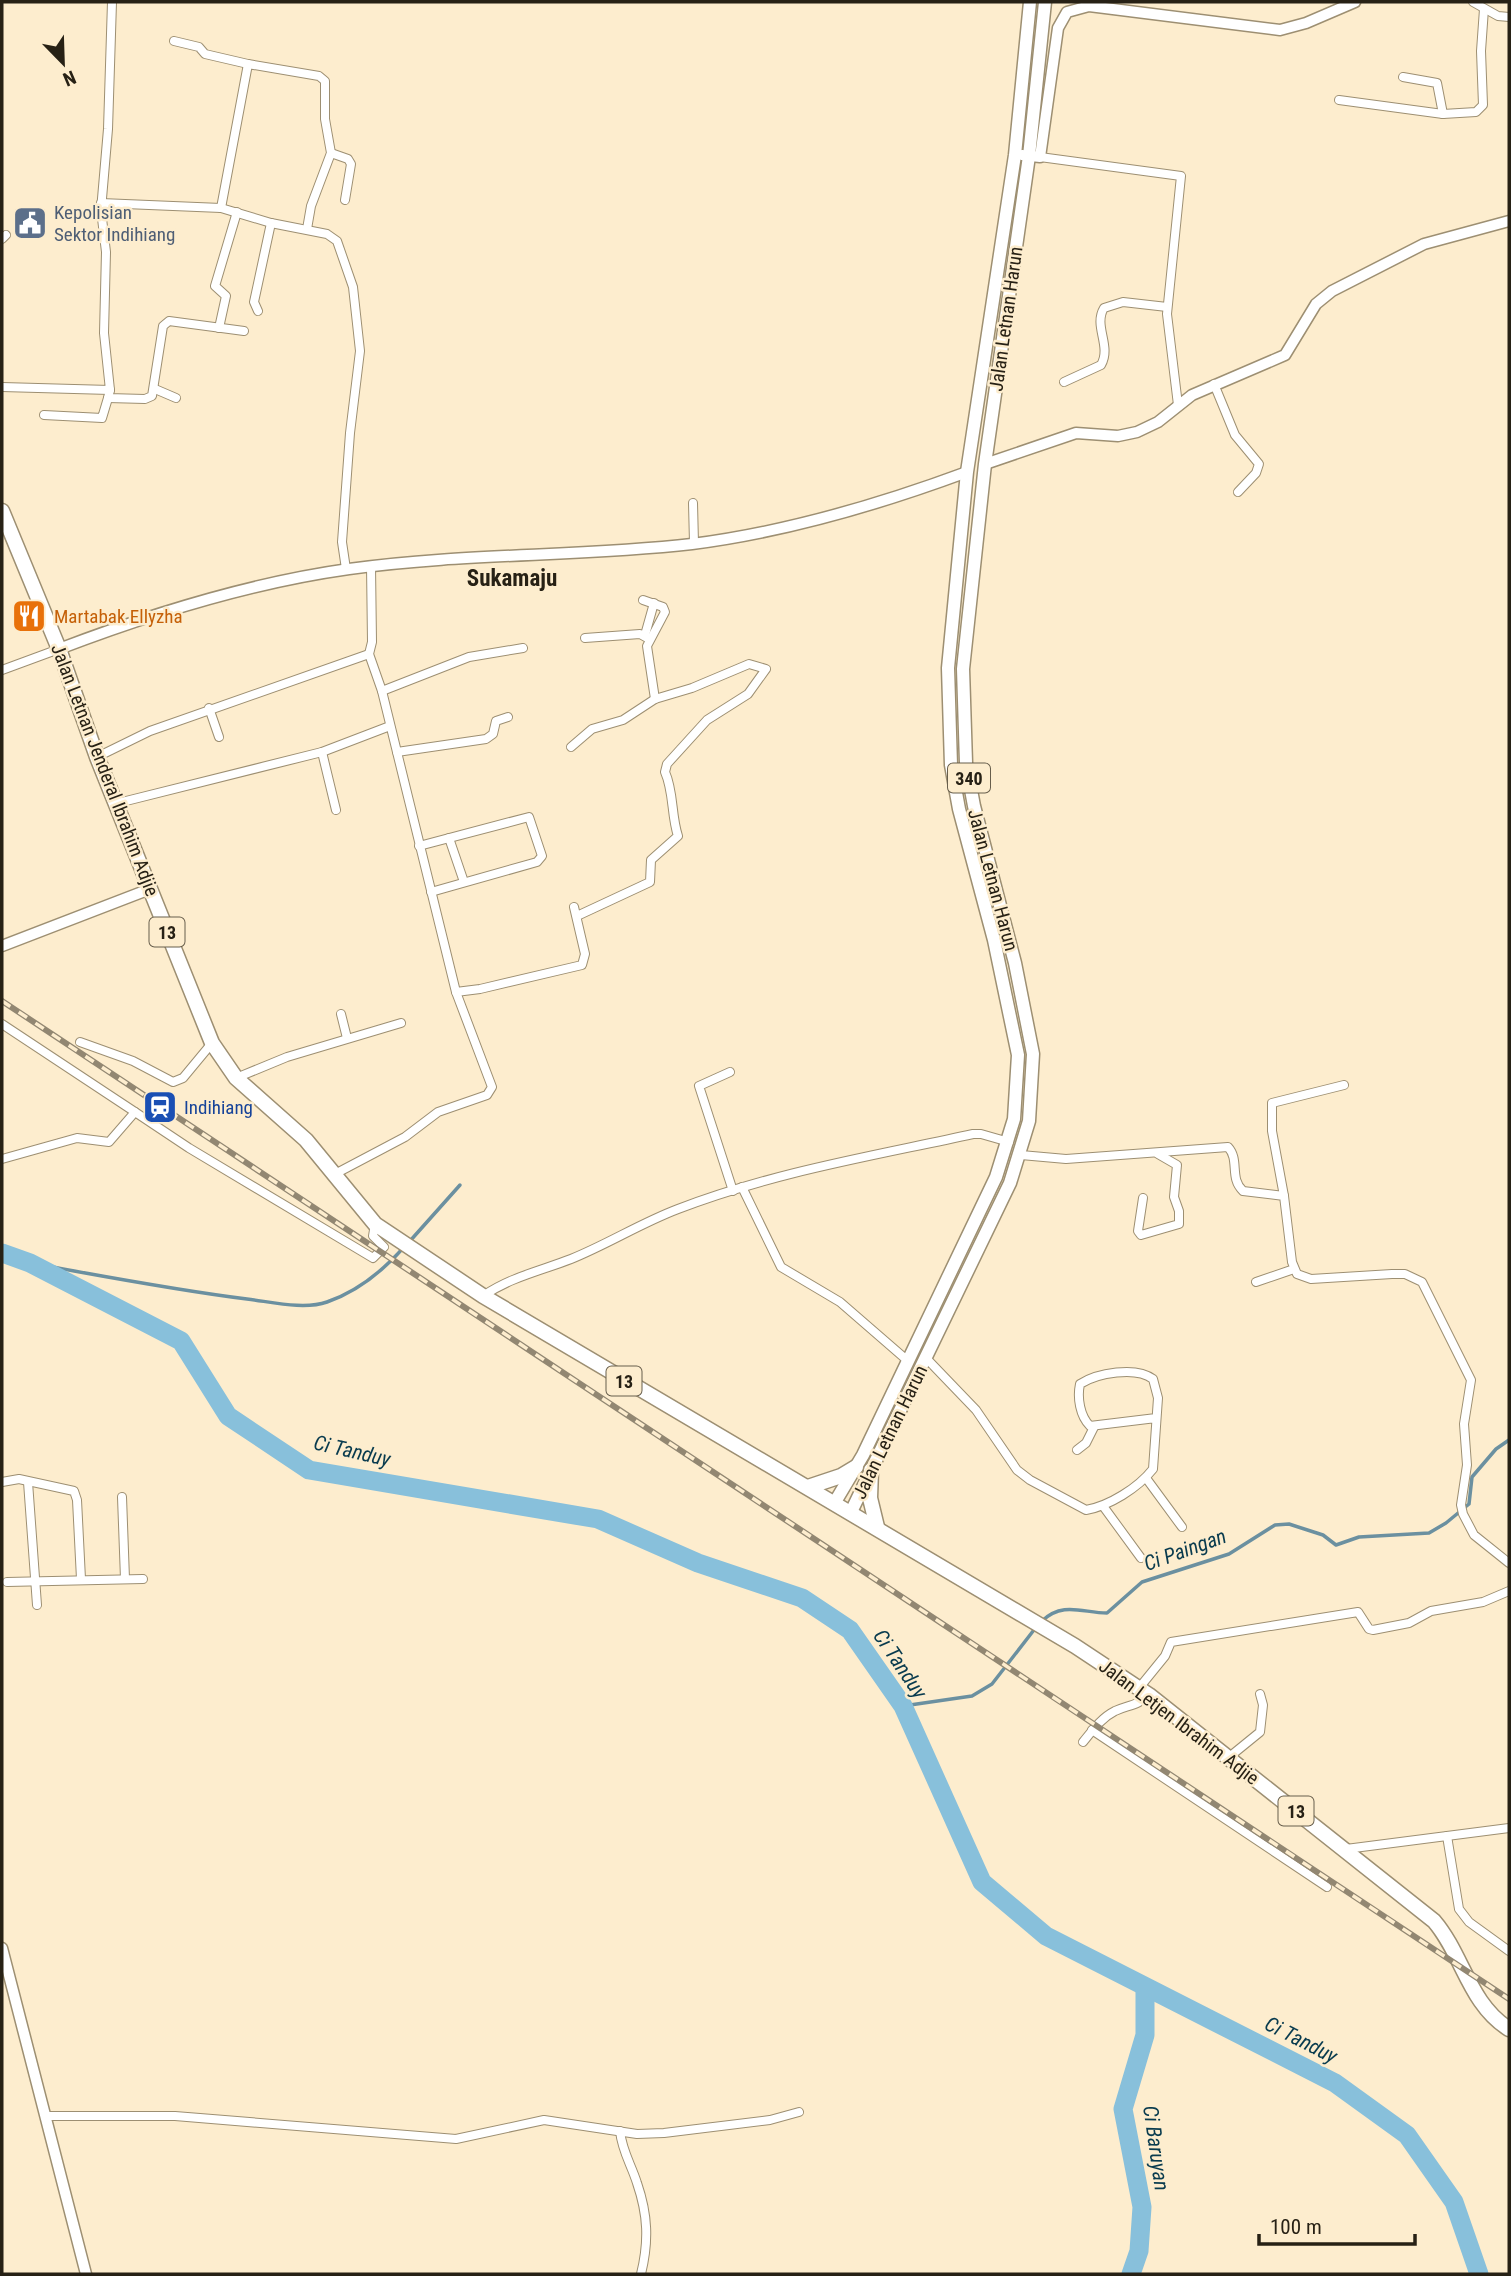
<svg xmlns="http://www.w3.org/2000/svg" width="1511" height="2276" font-family="'Roboto Condensed',sans-serif">
  <style>
    .lines { fill: none; stroke-linecap: round; stroke-linejoin: round }
    .stream { stroke: #6b90a0; stroke-width: 3.5 }
    .river { stroke: #88c0db; stroke-width: 19 }
    .minor-casing { stroke: #9d8f72; stroke-width: 10 }
    .tertiary-casing { stroke: #9d8f72; stroke-width: 13 }
    .primary-casing { stroke: #9d8f72; stroke-width: 15 }
    .trunk-casing { stroke: #9d8f72; stroke-width: 17 }
    .minor { stroke: #fff; stroke-width: 8 }
    .tertiary { stroke: #fff; stroke-width: 10 }
    .primary { stroke: #fff; stroke-width: 12 }
    .trunk { stroke: #fff; stroke-width: 14 }
    .rail-casing { stroke: #928772; stroke-width: 6 }
    .rail { stroke: #fdedce; stroke-width: 3.5; stroke-dasharray: 10; stroke-linecap: butt }
    .labels { text-anchor: middle; dominant-baseline: central; stroke-width: 5; stroke-linejoin: round; paint-order: stroke }
    .shield { fill: #fdedce; stroke: #675e4c; stroke-width: 2 }
    .shield-label { font-size: 18px; font-weight: bold; fill: #272115 }
    .service-label { font-size: 19px; fill: #4e5e75; stroke: #fdedce; text-anchor: start }
    .street-label { font-size: 19px; fill: #272115; stroke: #fdedce }
    .food-label { font-size: 19px; fill: #c56008; stroke: #fdedce; text-anchor: start }
    .transit-label { font-size: 19px; fill: #164399; stroke: #fdedce; text-anchor: start }
    .water-label { font-size: 21px; font-style: italic; fill: #093b4e; stroke: #fdedce }
    .quarter-label { font-size: 23px; font-weight: bold; fill: #272115; stroke: #fdedce }
  </style>
  <rect width="100%" height="100%" fill="#fdedce"/>
  <g class="lines">
    <!-- stream -->
    <g class="stream">
      <polyline points="410,1241 460,1185"/>
      <path d="M30,1263C103,1276 174,1290 247,1299C272,1302 304,1310 327,1302C359,1291 383,1271 405,1246"/>
      <path d="M1042,1621C1063,1601 1083,1613 1107,1613L1142,1582L1229,1554L1275,1525L1289,1524L1323,1535L1336,1545L1359,1537L1429,1533L1446,1523L1469,1504L1472,1477L1496,1449L1509,1440"/>
      <polyline points="903,1706 972,1696 992,1684 1037,1626"/>
    </g>
    <!-- river -->
    <g class="river">
      <polyline points="2,1253 30,1263 181,1341 228,1416 309,1470 598,1519 698,1563 802,1598 850,1630 903,1706 982,1882 1046,1936 1335,2083 1407,2135 1454,2202 1479,2274"/>
      <polyline points="1131,2274 1139,2251 1142,2207 1123,2109 1145,2035 1145,1987"/>
    </g>
    <!-- minor casing -->
    <g class="minor-casing">
      <g id="minor">
        <polyline points="1473,2 1498,16 1509,17"/>
        <polyline points="174,41 199,47 205,54 248,64"/>
        <polyline points="1403,77 1437,83 1443,114"/>
        <polyline points="1339,100 1443,114 1476,112 1483,105 1481,51 1484,9"/>
        <polyline points="331,153 348,159 351,164 345,200"/>
        <polyline points="1040,157 1181,176 1167,314 1178,405"/>
        <polyline points="101,203 221,208 271,223 327,234 337,241 353,287 360,351 350,433 342,542 346,569"/>
        <polyline points="221,208 248,64 319,76 325,81 325,119 331,153 311,206 307,229"/>
        <polyline points="2,239 6,235"/>
        <polyline points="258,311 254,302 271,223"/>
        <polyline points="219,328 226,296 215,286 237,212"/>
        <path d="M1064,382L1101,365C1112,346 1093,326 1104,308L1123,302L1167,307"/>
        <polyline points="1214,384 1235,435 1259,464 1256,473 1238,492"/>
        <polyline points="2,387 110,390 104,333 106,252 101,210 108,129 112,2"/>
        <polyline points="155,389 176,398"/>
        <polyline points="110,390 108,398 145,399 152,396 163,326 169,321 244,331"/>
        <polyline points="44,415 102,418 108,398"/>
        <polyline points="693,503 694,543"/>
        <polyline points="643,600 663,607 665,612 647,646 655,699"/>
        <polyline points="645,635 654,603"/>
        <polyline points="585,638 640,634 649,639"/>
        <polyline points="2,670 59,649"/>
        <polyline points="382,691 469,657 523,648"/>
        <polyline points="209,708 219,737"/>
        <path d="M571,747L592,729L623,720L655,699L692,688L749,664L766,669L748,694L707,720L667,764L665,772C674,792 671,815 678,836L651,860L650,882L577,916"/>
        <polyline points="322,752 336,810"/>
        <polyline points="397,752 486,739 493,734 496,721 508,717"/>
        <polyline points="97,757 150,731 369,654"/>
        <polyline points="118,803 322,752 390,726"/>
        <polyline points="449,838 464,882"/>
        <polyline points="419,846 529,817 542,856 537,862 431,892"/>
        <polyline points="456,992 480,989 582,965 585,954 574,907"/>
        <polyline points="341,1014 347,1038"/>
        <polyline points="2,1024 135,1112 109,1142 77,1138 2,1159"/>
        <polyline points="80,1042 133,1061 173,1082 183,1078 212,1043"/>
        <polyline points="730,1072 699,1086 733,1191"/>
        <polyline points="236,1078 287,1057 401,1023"/>
        <polyline points="135,1112 189,1148 373,1258 384,1247 373,1236 375,1224"/>
        <path d="M1021,1155L1066,1159L1228,1147C1240,1160 1229,1178 1243,1191L1284,1196L1292,1262L1297,1274L1311,1279L1392,1274H1405L1422,1282L1471,1380L1464,1424L1467,1465L1461,1505L1463,1514L1474,1535L1509,1563"/>
        <polyline points="333,1175 405,1137 438,1112 487,1095 492,1087 456,992 382,691 369,654 372,642 371,566"/>
        <polyline points="742,1187 781,1267 840,1302 908,1361"/>
        <polyline points="1284,1196 1272,1131 1272,1103 1344,1085"/>
        <polyline points="1143,1198 1138,1231 1141,1235 1179,1224 1179,1211 1174,1197 1177,1165 1158,1154"/>
        <polyline points="1256,1282 1294,1269"/>
        <path d="M483,1296C511,1277 540,1271 571,1259C608,1244 641,1223 678,1209C774,1172 873,1156 973,1134H981L1009,1142"/>
        <path d="M926,1358L976,1410L1017,1470L1030,1480L1086,1510C1109,1506 1138,1488 1153,1469L1158,1398L1153,1379C1136,1366 1097,1373 1080,1384C1077,1398 1080,1416 1090,1426L1156,1418"/>
        <polyline points="1077,1450 1086,1443 1094,1427"/>
        <polyline points="1146,1478 1182,1527"/>
        <polyline points="2,1482 19,1479 74,1491 77,1500 81,1579"/>
        <polyline points="28,1482 37,1605"/>
        <polyline points="122,1497 125,1579"/>
        <polyline points="1103,1506 1141,1558"/>
        <polyline points="7,1582 143,1579"/>
        <polyline points="1139,1688 1165,1656 1171,1642 1358,1612 1369,1629 1373,1630 1409,1623 1431,1611 1483,1602 1509,1591"/>
        <polyline points="1092,1730 1327,1887"/>
        <path d="M1083,1742C1092,1731 1101,1718 1115,1711C1128,1705 1137,1706 1149,1695"/>
        <polyline points="1228,1758 1260,1732 1263,1705 1260,1694"/>
        <polyline points="1447,1836 1459,1909 1469,1922 1509,1951"/>
        <polyline points="1346,1849 1509,1828"/>
        <polyline points="47,2116 175,2116 456,2139 544,2120 637,2134 664,2133 770,2120 799,2112"/>
        <path d="M620,2131C622,2151 631,2164 637,2183C648,2215 649,2241 641,2274"/>
      </g>
    </g>
    <!-- tertiary casing -->
    <g class="tertiary-casing">
      <g id="tertiary">
        <polyline points="1022,155 1040,157 1058,28 1067,12 1089,6 1280,30 1306,23 1355,2"/>
        <polyline points="985,464 1076,433 1118,436 1137,432 1158,422 1192,395 1285,355 1316,304 1332,291 1424,244 1509,221"/>
        <path d="M59,649C153,613 249,583 349,569C462,553 578,557 692,544C786,532 878,505 967,472"/>
        <polyline points="2,946 150,889"/>
        <polyline points="2,1948 86,2274"/>
      </g>
    </g>
    <!-- primary casing -->
    <g class="primary-casing">
      <g id="primary">
        <polyline points="835,1502 863,1455 996,1177 1014,1119 1018,1055 994,940 959,809 951,765 948,668 967,472 1015,155 1030,2"/>
        <polyline points="851,1512 1010,1183 1029,1121 1033,1054 1015,963 974,806 966,763 963,669 985,464 1029,156 1045,2"/>
      </g>
    </g>
    <!-- trunk casing -->
    <g class="trunk-casing">
      <g id="trunk">
        <path d="M2,511L59,649L97,757L212,1043L236,1078L306,1140L375,1224L483,1296L1075,1646L1149,1695L1434,1921C1463,1955 1469,2004 1509,2029"/>
        <polyline points="871,1470 870,1498 877,1527"/>
        <polyline points="808,1487 841,1476 856,1467"/>
      </g>
    </g>
    <!-- minor -->
    <use href="#minor" class="minor"/>
    <!-- tertiary -->
    <use href="#tertiary" class="tertiary"/>
    <!-- primary -->
    <use href="#primary" class="primary"/>
    <!-- trunk -->
    <use href="#trunk" class="trunk"/>
    <!-- rail casing -->
    <g class="rail-casing">
      <polyline id="rail" points="2,1001 1509,1999"/>
    </g>
    <!-- rail -->
    <use href="#rail" class="rail"/>
  </g>
  <!-- icons -->
  <defs>
    <g id="civic-square" transform="scale(1.75)"><rect x="-9" y="-9" width="18" height="18" rx="4" fill="#5c6f8a" stroke="#fdedce"/><path d="M-.6-6.5H3V-4.5H.6V-3L4-1V1h2V6H-6V1h2V-1L-.6-3ZM-1.2 2.5V6h2.4V2.5Z" fill="#fff"/></g>
    <g id="restaurant-square" transform="scale(1.75)"><rect x="-9" y="-9" width="18" height="18" rx="4" fill="#e8710a" stroke="#fdedce"/><path d="M-5-6h1v4h1v-4h1v4h1v-4h1v5L-1.5 .5V6h-2V.5L-5-1ZM5-6V6H3V1.5H1.5Q1.5-4 5-6Z" fill="#fff"/></g>
    <g id="station-square" transform="scale(1.75)"><rect x="-9" y="-9" width="18" height="18" rx="4" fill="#1a4fb4" stroke="#fdedce"/><path d="M-3-6H3Q5-6 5-4V2Q5 4 3 4L4.5 6H3L1.5 4h-3L-3 6H-4.5L-3 4Q-5 4-5 2V-4Q-5-6-3-6ZM-3.5-4v3h7v-3ZM-3.5 1v1.5H-2V1ZM2 1v1.5H3.5V1Z" fill="#fff"/></g>
  </defs>
  <g fill-rule="evenodd">
    <use href="#civic-square" x="30" y="223"/>
    <use href="#restaurant-square" x="29" y="616"/>
    <use href="#station-square" x="160" y="1107"/>
  </g>
  <g class="labels">
    <!-- shield labels -->
    <g class="shield">
      <rect x="948" y="763.5" width="42" height="29" rx="5"/>
      <rect x="149.5" y="917.5" width="35" height="29" rx="5"/>
      <rect x="606.5" y="1366.5" width="35" height="29" rx="5"/>
      <rect x="1278.5" y="1796.5" width="35" height="29" rx="5"/>
    </g>
    <g class="shield-label">
      <text x="969" y="778">340</text>
      <text x="167" y="932">13</text>
      <text x="624" y="1381">13</text>
      <text x="1296" y="1811">13</text>
    </g>
    <!-- service labels -->
    <g class="service-label">
      <text x="54" y="212">Kepolisian<tspan x="54" dy="22">Sektor Indihiang</tspan></text>
    </g>
    <!-- street labels -->
    <g class="street-label">
      <text transform="translate(1006 319) rotate(-82)">Jalan Letnan Harun</text>
      <text transform="translate(105 770) rotate(69)">Jalan Letnan Jenderal Ibrahim Adjie</text>
      <text transform="translate(993 880) rotate(75)">Jalan Letnan Harun</text>
      <text transform="translate(890 1432) rotate(-64)">Jalan Letnan Harun</text>
      <text transform="translate(1179 1722) rotate(37)">Jalan Letjen Ibrahim Adjie</text>
    </g>
    <!-- food labels -->
    <g class="food-label">
      <text x="54" y="616">Martabak Ellyzha</text>
    </g>
    <!-- transit labels -->
    <g class="transit-label">
      <text x="184" y="1107">Indihiang</text>
    </g>
    <!-- water labels -->
    <g class="water-label">
      <text transform="translate(352 1451) rotate(13)">Ci Tanduy</text>
      <text transform="translate(1185 1550) rotate(-20)">Ci Paingan</text>
      <text transform="translate(900 1664) rotate(56)">Ci Tanduy</text>
      <text transform="translate(1301 2040) rotate(27)">Ci Tanduy</text>
      <text transform="translate(1156 2148) rotate(82)">Ci Baruyan</text>
    </g>
    <!-- quarter labels -->
    <g class="quarter-label">
      <text x="512" y="578">Sukamaju</text>
    </g>
  </g>
  <!-- border -->
  <rect width="1511" height="2276" fill="none" stroke="#272115" stroke-width="7"/>
  <!-- north arrow -->
  <g transform="translate(63 63) rotate(157)" stroke="#fdedce" stroke-width="5" paint-order="stroke">
  <path d="M0-5L12 26L0 18L-12 26Z" fill="#272115"/>
  <text y="-10" font-size="19" font-weight="bold" text-anchor="middle" fill="#272115">N</text>
  </g>
  <!-- scale -->
  <path d="M1259 2234v10h156v-10" fill="none" stroke="#272115" stroke-width="3.5"/>
  <text x="1270" y="2234" font-size="21" fill="#272115" stroke="#fdedce" stroke-width="5" paint-order="stroke">100 m</text>
</svg>
